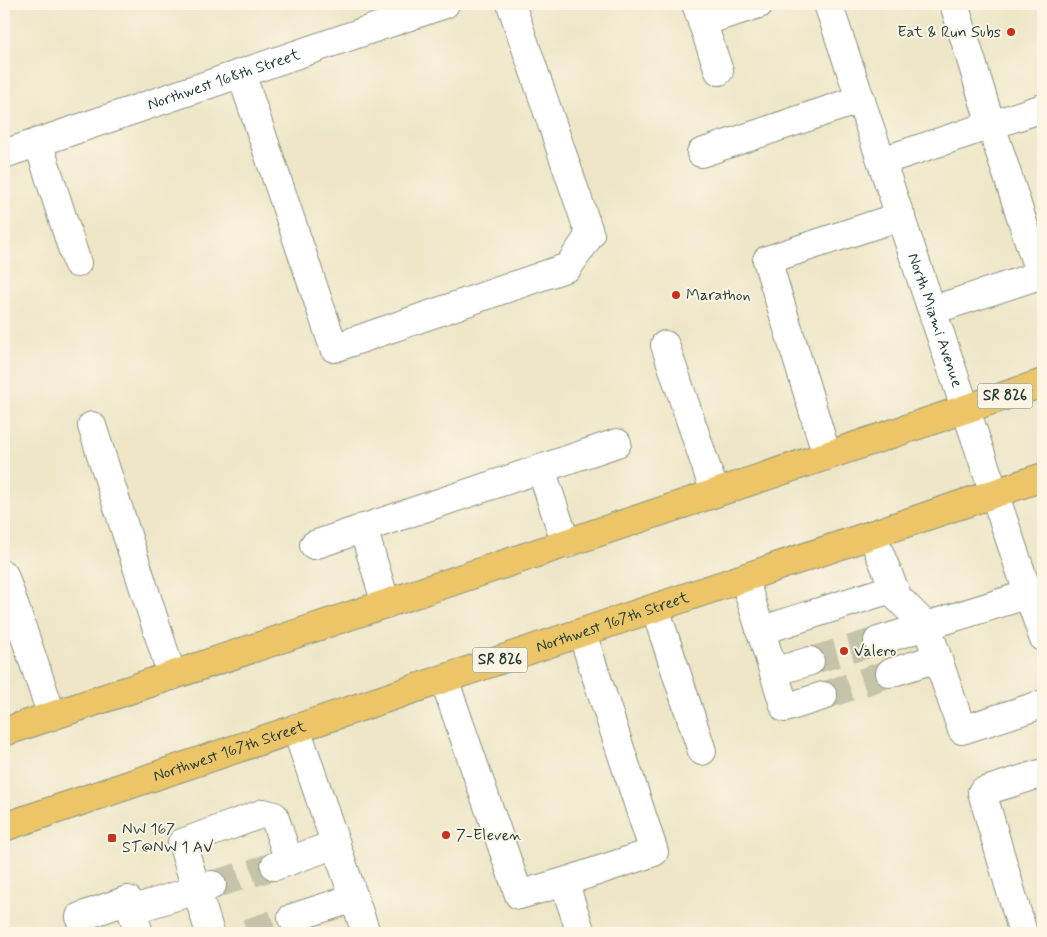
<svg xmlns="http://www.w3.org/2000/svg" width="1047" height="937" font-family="Mynerve,sans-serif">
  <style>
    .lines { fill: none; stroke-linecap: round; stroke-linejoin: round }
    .minor-tunnel { stroke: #c5c4aa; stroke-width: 28; stroke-dasharray: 28 14; stroke-linecap: butt }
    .minor-casing { stroke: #86927e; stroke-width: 30 }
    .major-casing { stroke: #86927e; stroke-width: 30 }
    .minor { stroke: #fff; stroke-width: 28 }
    .major { stroke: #ecc569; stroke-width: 28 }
    .poi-dot { fill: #c8321e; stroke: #fcf5e5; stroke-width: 2 }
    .labels { text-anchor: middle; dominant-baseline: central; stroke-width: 4; stroke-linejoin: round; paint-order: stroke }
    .shield { fill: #fcf5e5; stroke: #617469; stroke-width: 1 }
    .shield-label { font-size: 15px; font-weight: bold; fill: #1f3d34 }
    .poi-label { font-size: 16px; fill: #1f3d34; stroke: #fcf5e5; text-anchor: start }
    .street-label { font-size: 16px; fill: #1f3d34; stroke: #fcf5e5 }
  </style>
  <rect width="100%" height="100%" fill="#fcf5e5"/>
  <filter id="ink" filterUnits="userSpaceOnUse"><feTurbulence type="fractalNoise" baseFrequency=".02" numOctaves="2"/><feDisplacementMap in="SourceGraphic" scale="10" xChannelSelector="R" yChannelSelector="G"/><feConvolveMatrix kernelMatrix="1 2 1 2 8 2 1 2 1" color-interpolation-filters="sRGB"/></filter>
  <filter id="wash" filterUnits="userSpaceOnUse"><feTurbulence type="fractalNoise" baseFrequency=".0096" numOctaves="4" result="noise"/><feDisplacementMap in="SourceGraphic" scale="20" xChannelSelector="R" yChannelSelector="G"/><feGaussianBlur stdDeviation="1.12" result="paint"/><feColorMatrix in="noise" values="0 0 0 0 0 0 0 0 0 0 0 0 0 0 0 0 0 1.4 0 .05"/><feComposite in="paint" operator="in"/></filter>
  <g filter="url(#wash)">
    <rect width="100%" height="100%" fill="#eee6c7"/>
  </g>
  <g filter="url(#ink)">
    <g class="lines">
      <!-- minor-tunnel -->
      <g class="minor-tunnel">
        <polyline points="810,661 878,641"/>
        <polyline points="823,696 890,673"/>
        <polyline points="212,885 275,866"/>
        <polyline points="247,933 292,918"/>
      </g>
      <!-- minor casing -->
      <g class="minor-casing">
        <g id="minor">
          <polyline points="696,4 719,71"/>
          <path id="s1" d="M828,4L1043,637"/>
          <polyline points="954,4 991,125 1040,275"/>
          <polyline points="702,22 759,4"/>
          <polyline points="241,73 334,348 568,267 590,235 511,4"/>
          <polyline points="38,142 77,263"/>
          <polyline points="701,153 861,99"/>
          <path id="s2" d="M4,154L445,4"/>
          <polyline points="882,161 1043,108"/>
          <polyline points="933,310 1043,274"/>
          <polyline points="665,345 715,493"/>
          <polyline points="92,426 172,676"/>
          <polyline points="827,456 767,260 901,216"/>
          <polyline points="541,469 566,544"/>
          <polyline points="363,528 386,604"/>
          <polyline points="872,535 898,598 927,627 962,730 1043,704"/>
          <polyline points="314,545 617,443"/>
          <polyline points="4,575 52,716"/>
          <polyline points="744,578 785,708 823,696"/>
          <polyline points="655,608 702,751"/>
          <polyline points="760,631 894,588"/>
          <polyline points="878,641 1029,594"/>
          <polyline points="774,672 810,661"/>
          <polyline points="890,673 937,658"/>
          <polyline points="444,679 519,895 564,882"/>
          <polyline points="296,728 366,933"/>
          <polyline points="275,866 336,844"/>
          <polyline points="131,910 212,885"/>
          <polyline points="80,917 128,900 139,933"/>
          <polyline points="292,918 354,898"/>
          <polyline points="210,933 182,843 264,813 274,816 289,861"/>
          <polyline points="581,933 564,882 654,852 582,633"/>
          <polyline points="1023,933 982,792 1043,773"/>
        </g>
      </g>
      <!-- major casing -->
      <g class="major-casing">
        <g id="major">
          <polyline points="4,732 1043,383"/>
          <path id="s3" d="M4,827L1043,477"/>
        </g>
      </g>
      <!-- minor -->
      <use href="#minor" class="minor"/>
      <!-- major -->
      <use href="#major" class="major"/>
    </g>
  </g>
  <!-- markers -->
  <g class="poi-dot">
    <circle cx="1011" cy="32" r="5"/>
    <circle cx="676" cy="295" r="5"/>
    <circle cx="844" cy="651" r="5"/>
    <circle cx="446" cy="835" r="5"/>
    <rect x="107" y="833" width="10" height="10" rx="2.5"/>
  </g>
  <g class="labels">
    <!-- shield labels -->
    <g class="shield">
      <rect x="977.5" y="383.5" width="55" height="25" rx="4"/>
      <rect x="472.5" y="647.5" width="55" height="25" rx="4"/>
    </g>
    <g class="shield-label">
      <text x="1005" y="396">SR 826</text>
      <text x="500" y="660">SR 826</text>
    </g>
    <!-- poi labels -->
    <g class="poi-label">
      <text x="1001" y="32" text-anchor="end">Eat &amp; Run Subs</text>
      <text x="686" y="295">Marathon</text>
      <text x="854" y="651">Valero</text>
      <text x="122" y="829">NW 167<tspan x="122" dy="18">ST@NW 1 AV</tspan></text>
      <text x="456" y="835">7-Eleven</text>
    </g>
    <!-- street labels -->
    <g class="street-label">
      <text stroke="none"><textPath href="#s2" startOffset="232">Northwest 168th Street</textPath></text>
      <text stroke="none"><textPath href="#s1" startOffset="334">North Miami Avenue</textPath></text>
      <text stroke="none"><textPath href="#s3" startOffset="642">Northwest 167th Street</textPath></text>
      <text stroke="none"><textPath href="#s3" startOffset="238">Northwest 167th Street</textPath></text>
    </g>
  </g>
  <!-- margin -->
  <rect width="1047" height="937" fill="none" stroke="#fcf5e5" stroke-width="20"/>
</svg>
